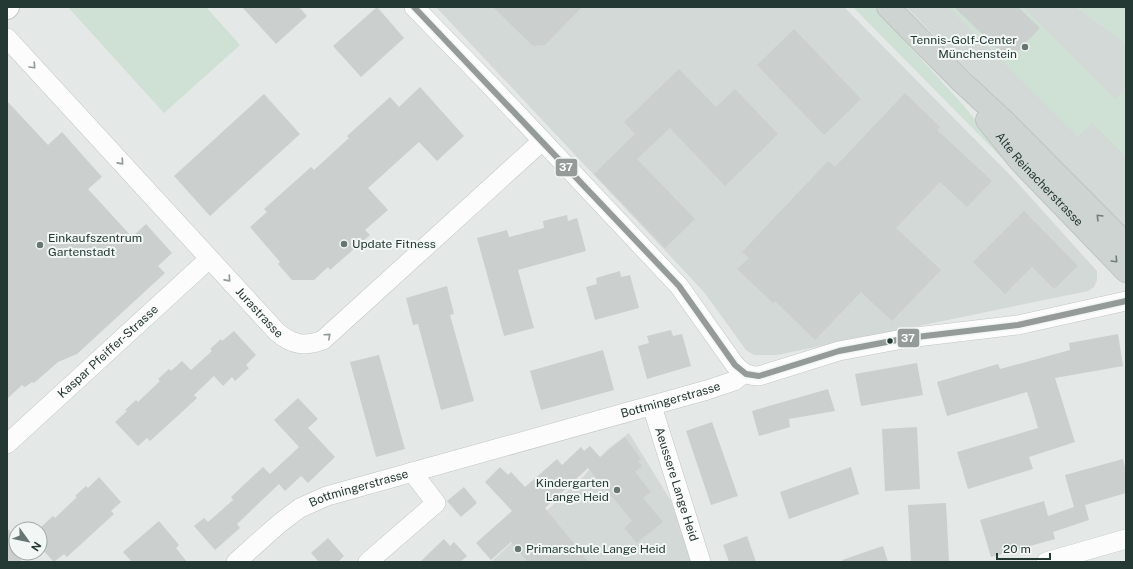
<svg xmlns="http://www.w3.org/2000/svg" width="1133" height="569" font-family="'Public Sans',sans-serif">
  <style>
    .built { fill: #d2d9d6 }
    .green { fill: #cfe0d4 }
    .building { fill: #cbd0ce }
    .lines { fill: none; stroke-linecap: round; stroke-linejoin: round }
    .street-casing { stroke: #c1c5c3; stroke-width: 20 }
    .secondary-casing { stroke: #c0c6c3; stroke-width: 24 }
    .primary-casing { stroke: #bdc4c2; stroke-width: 24 }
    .street { stroke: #fbfcfb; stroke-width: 19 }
    .secondary { stroke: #fbfcfb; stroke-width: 22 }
    .primary { stroke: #ced4d2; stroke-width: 22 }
    .bus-1-casing { stroke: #f2f7f5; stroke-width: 9 }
    .bus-1 { stroke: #949b99; stroke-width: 6 }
    .oneway { stroke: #909a98 }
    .oneway2 { stroke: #707f7b }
    .poi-dot { fill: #677672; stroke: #f2f7f5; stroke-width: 1.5 }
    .bus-dot { fill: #243934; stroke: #f2f7f5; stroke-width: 1.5 }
    .labels { text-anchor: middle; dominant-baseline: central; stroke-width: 4; stroke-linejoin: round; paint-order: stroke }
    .poi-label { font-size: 12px; fill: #243934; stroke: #f2f7f5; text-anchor: start }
    .street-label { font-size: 12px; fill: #243934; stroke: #f2f7f5 }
    .line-badge { stroke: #f2f7f5; stroke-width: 1.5 }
    .badge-label { font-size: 11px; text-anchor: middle; font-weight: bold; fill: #fff }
  </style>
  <rect width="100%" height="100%" fill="#e4e8e6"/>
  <!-- built -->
  <g class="built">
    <polygon points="436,7 844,7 1013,178 1087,260 1097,271 1097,280 1094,287 1088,291 777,355 754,355 746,350 704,292"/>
    <polygon points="906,7 1076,7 1126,43 1126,232"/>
    <polygon points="629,433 671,501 692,562 491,562 582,478 608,449"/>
  </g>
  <!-- green -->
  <g class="green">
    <polygon points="68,7 206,7 240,45 164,113"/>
    <polygon points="853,7 874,7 963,105 997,146 1003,159"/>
    <polygon points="948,7 1023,7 1115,99 1126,89 1126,157 1092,123 1078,137"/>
    <polygon points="1076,7 1126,7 1126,43"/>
  </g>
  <!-- building -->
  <g class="building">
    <polygon points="242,7 299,7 307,16 276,44"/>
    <polygon points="377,7 404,38 361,77 333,46"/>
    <polygon points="493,7 582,7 545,45 533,46"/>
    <polygon points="954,7 1018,7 1040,28 1009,60"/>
    <polygon points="794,29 861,99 824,135 757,65"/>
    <polygon points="679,69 716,107 735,89 778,134 725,186 670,128 637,159 695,219 665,248 594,174 635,134 624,122"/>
    <polygon points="420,87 464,136 437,161 419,142 368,188 388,210 365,230 370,235 330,270 328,267 314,280 292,280 278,264 280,262 250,227 267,212 264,209 311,167 314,170 349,138 347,136 390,97 399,107"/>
    <polygon points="905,93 940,127 937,130 992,181 967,207 940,182 896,228 941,270 892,321 861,292 815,340 775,301 773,303 737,269 749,258 742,252 828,161 835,167"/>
    <polygon points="264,94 300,134 210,216 174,176"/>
    <polygon points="7,101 48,145 62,132 102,177 88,189 132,237 146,224 172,253 158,266 165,273 77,354 58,362 34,383 32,382 25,387 22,385 7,399"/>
    <polygon points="1024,211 1078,266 1054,289 1032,267 1005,294 973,262"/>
    <polygon points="567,215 568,221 577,218 586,251 518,270 534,328 504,336 477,238 507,230 509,237 544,228 543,221"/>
    <polygon points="620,271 621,277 630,275 639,308 595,320 586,287 597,284 596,278"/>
    <polygon points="447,286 454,314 450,315 474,401 441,410 418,324 413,325 406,298"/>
    <polygon points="671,330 673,336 682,334 691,366 647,379 638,346 649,343 647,336"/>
    <polygon points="234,331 256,355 246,365 249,368 235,381 232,377 223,386 214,376 194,395 197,398 183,411 150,441 147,438 138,446 115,422 127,411 125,410 136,400 138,402 160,381 158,379 169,369 171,371 182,361 191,370 212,351 210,349 221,339 222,341"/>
    <polygon points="1118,334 1123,366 1055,378 1075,442 1029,457 1033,469 968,489 957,452 1038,428 1032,407 1027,392 947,416 937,382 998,364 1000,369 1070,350 1069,343"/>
    <polygon points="603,350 614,390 541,410 530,371"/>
    <polygon points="379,355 405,449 376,457 350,362"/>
    <polygon points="917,363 923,395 861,406 855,374"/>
    <polygon points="828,389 835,411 789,419 790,427 759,436 752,411"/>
    <polygon points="298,398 318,419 308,428 335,457 308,483 301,476 285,491 279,484 237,524 240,528 215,550 194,526 204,518 208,522 233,500 231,497 263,467 270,474 299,447 274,420"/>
    <polygon points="712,422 738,496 711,505 686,431"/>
    <polygon points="917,427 920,489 885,491 882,429"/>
    <polygon points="625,437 641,459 638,461 642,466 635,472 651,492 643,498 663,522 637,543 624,528 632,521 588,468 545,508 589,562 528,562 511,542 491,560 476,543 512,511 485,482 500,467 508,475 511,472 525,487 557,459 562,465 581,447 584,451 590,446 600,457"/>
    <polygon points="1123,459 1126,472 1126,493 1085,505 1089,520 1053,532 1055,539 991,557 980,520 1044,501 1048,516 1074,507 1065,475"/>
    <polygon points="851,467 859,494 789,519 780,492"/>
    <polygon points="99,477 121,502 111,511 114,514 67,557 64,554 54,562 40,547 40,528 53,516 55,518 77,497 75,496 86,486 88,488"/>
    <polygon points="464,487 477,503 461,517 447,501"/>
    <polygon points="946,503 949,562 911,562 908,505"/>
    <polygon points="159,521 179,545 176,548 187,562 132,562 123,552"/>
    <polygon points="7,528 16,538 16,553 29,553 19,562 7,562"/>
    <polygon points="747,536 756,562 729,562 723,545"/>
    <polygon points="328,538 344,556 338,562 319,562 311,553"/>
    <polygon points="444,539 450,546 454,542 467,556 460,562 420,562"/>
    <polygon points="883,546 888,562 843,562 842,560"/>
  </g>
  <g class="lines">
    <!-- street casing -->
    <g class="street-casing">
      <g id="street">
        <path d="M414,7L490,85L679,286L735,365C743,373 748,376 759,376L839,351L908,338L1018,325L1126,301"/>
        <path id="s1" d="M7,38L277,332C292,345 305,347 323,340L542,141"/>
        <path id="s2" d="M652,406L701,562"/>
        <path id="s3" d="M7,444L209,259"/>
        <path id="s4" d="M236,562L280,523L300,508L327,496L707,390L734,381L744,373"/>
        <polyline points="368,562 436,503 412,472"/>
        <polyline points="1046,562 1126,539"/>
      </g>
    </g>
    <!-- secondary casing -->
    <g class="secondary-casing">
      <polyline id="secondary" points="7,8 8,7"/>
    </g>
    <!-- primary casing -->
    <g class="primary-casing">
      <g id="primary">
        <polyline points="888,7 961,81 1004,121 1126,244"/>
        <path id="s5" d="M987,120L1020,161L1126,271"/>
      </g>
    </g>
    <!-- street -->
    <use href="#street" class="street"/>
    <!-- secondary -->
    <use href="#secondary" class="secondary"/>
    <!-- primary -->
    <use href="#primary" class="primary"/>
    <!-- bus-1 casing -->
    <g class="bus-1-casing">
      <polyline id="bus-1" points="414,7 679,286 735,365 746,374 759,376 839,351 908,338 1018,325 1126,301"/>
    </g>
    <!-- bus-1 -->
    <use href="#bus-1" class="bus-1"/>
  </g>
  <!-- one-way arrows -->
  <defs><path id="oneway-chevron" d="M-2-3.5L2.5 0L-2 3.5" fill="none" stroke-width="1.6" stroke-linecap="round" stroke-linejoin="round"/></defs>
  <g class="oneway">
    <use href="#oneway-chevron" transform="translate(33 66) rotate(47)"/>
    <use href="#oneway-chevron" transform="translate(121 162) rotate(48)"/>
    <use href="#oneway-chevron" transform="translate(228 279) rotate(48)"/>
    <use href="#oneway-chevron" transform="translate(328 336) rotate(-42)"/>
  </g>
  <g class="oneway2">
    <use href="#oneway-chevron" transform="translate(1099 217) rotate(-135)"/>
    <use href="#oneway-chevron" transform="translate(1115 260) rotate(46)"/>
  </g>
  <!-- markers -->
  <g class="poi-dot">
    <circle cx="1025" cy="47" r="4"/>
    <circle cx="344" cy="244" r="4"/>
    <circle cx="40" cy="245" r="4"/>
    <circle cx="617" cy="490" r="4"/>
    <circle cx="518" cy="549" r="4"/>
  </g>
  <circle class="bus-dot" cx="890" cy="341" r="3.5"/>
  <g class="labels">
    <!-- poi labels -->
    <g class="poi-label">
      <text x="1017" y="40" text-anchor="end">Tennis-Golf-Center<tspan x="1017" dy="14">Münchenstein</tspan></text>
      <text x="48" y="238">Einkaufszentrum<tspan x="48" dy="14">Gartenstadt</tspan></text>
      <text x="352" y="244">Update Fitness</text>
      <text x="609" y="483" text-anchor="end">Kindergarten<tspan x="609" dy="14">Lange Heid</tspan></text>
      <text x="526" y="549">Primarschule Lange Heid</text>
    </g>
    <!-- street labels -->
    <g class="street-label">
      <text stroke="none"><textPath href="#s5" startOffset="79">Alte Reinacherstrasse</textPath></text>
      <text stroke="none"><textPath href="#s1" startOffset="373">Jurastrasse</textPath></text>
      <text stroke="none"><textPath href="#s3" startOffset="137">Kaspar Pfeiffer-Strasse</textPath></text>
      <text stroke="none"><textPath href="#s4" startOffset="470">Bottmingerstrasse</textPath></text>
      <text stroke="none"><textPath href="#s2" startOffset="82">Aeussere Lange Heid</textPath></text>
      <text stroke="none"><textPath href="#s4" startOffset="146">Bottmingerstrasse</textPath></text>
    </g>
  </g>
  <g class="line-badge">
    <rect x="555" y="158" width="23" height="19" rx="4" fill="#949b99"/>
    <rect x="897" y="328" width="23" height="20" rx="4" fill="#949b99"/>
  </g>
  <g class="badge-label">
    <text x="566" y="171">37</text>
    <text x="908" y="342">37</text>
  </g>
  <!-- border -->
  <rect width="1133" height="569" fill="none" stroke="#243934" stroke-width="16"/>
  <!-- north arrow -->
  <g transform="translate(28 541) rotate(123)"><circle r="19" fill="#f2f7f5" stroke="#a0aba8"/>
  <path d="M0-3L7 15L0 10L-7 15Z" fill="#677672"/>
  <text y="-6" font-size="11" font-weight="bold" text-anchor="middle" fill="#243934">N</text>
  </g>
  <!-- scale -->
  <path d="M997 553v6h53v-6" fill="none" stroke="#243934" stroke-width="2"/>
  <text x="1003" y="553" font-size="12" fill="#243934" stroke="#f2f7f5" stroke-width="3" paint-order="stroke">20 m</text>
</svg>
